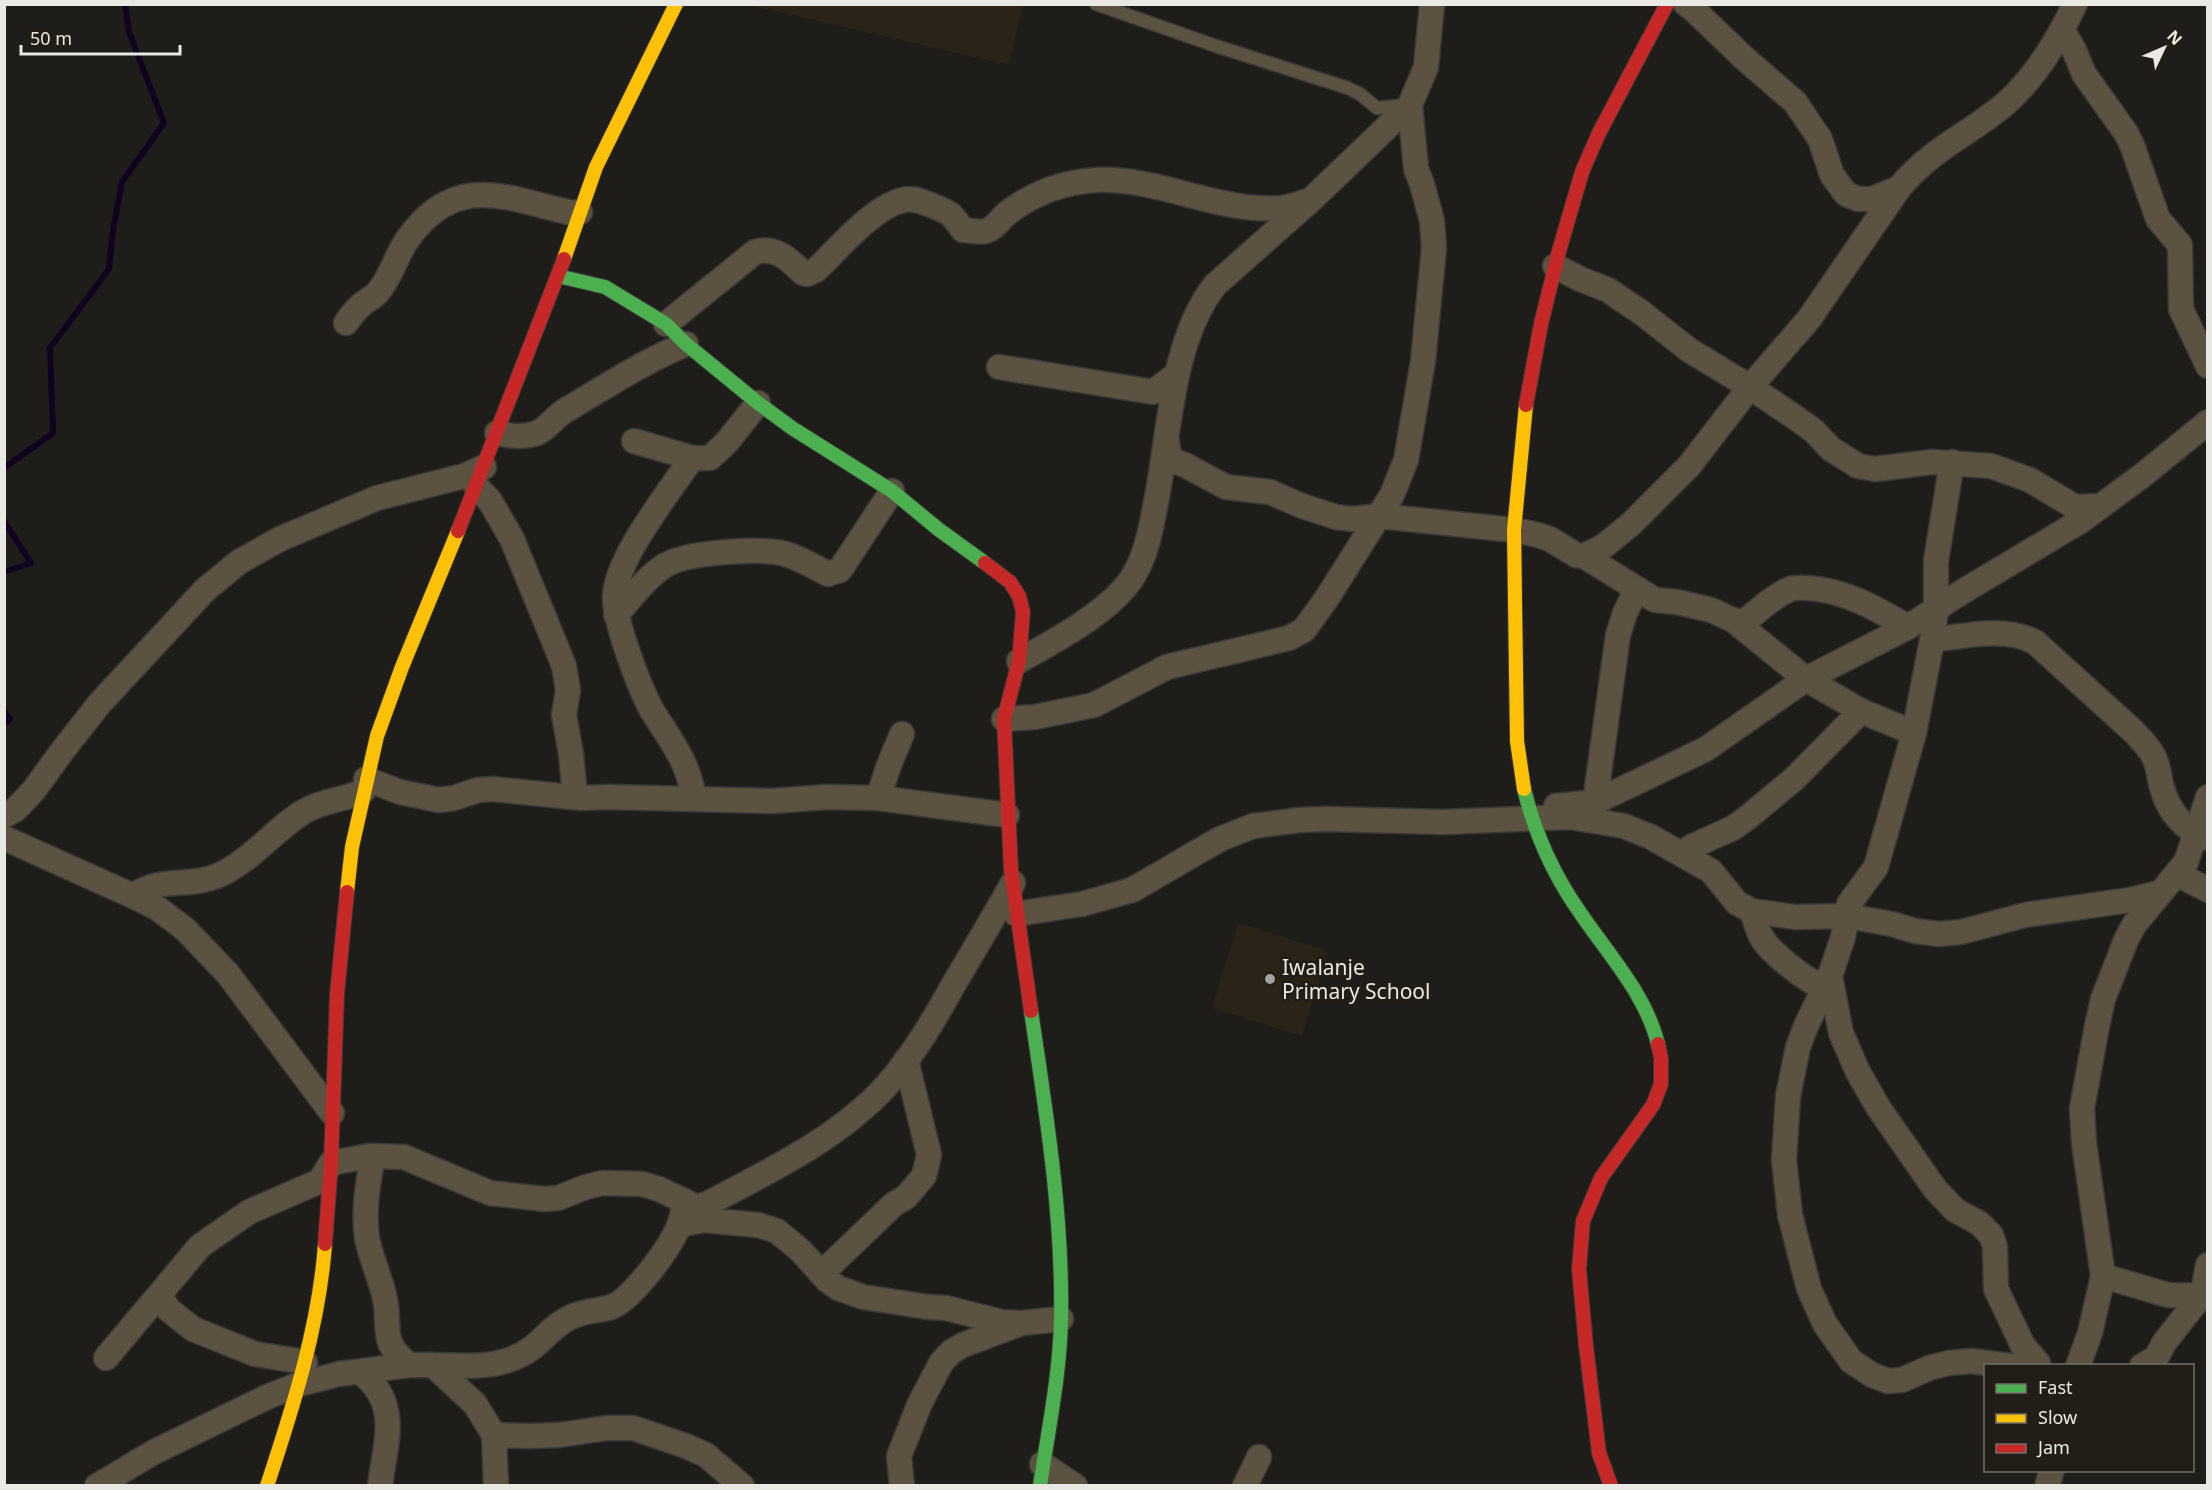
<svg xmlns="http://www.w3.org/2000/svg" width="2212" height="1490" font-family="'Noto Sans',sans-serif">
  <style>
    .built { fill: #2a2418 }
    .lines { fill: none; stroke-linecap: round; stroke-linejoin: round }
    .stream { stroke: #100321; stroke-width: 6 }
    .lane-casing { stroke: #3b3937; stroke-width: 15 }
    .street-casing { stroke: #3b3937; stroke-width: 27 }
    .fast-casing { stroke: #3b3937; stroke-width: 16 }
    .slow-casing { stroke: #3b3937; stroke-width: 16 }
    .jam-casing { stroke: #3b3937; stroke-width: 16 }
    .lane { stroke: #5b5241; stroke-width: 12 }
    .street { stroke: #5b5241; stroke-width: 24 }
    .fast { stroke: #4caf50; stroke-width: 14 }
    .slow { stroke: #ffc107; stroke-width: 14 }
    .jam { stroke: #c62828; stroke-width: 14 }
    .poi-dot { fill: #a3a19d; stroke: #221e17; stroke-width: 2 }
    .labels { text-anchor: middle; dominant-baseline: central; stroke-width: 6; stroke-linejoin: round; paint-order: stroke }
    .poi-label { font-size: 21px; fill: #eae8e3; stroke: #221e17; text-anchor: start }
  </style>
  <rect width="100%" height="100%" fill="#1f1d1a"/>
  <!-- built -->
  <g class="built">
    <polygon points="749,5 1023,4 1023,5 1009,65"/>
    <polygon points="1238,923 1328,951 1302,1036 1212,1008"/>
  </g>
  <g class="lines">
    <!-- stream -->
    <g class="stream">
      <polyline points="4,468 53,433 50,348 109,269 113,230 122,182 164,123 129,32 125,4"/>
      <polyline points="4,521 31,563 4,572"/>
      <polyline points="4,711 10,719 4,724"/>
    </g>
    <!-- lane casing -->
    <g class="lane-casing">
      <polyline id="lane" points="1096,4 1216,46 1348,88 1360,94 1377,108 1406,105"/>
    </g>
    <!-- street casing -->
    <g class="street-casing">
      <g id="street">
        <polyline points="1686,4 1694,10 1744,58 1795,102 1820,139 1832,175 1846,194 1858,199 1872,199 1899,188"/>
        <polyline points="2063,31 2074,50 2084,74 2126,133 2132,145 2158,219 2180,245 2181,309 2208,366"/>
        <polyline points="1555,266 1580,279 1608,290 1642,313 1689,350 1750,387 1796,418 1814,431 1831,449 1858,466 1875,469 1932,462 1991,466 2030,480 2075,507 2099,506"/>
        <path d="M346,323C351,316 356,308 364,303C369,299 374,297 378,292C391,277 396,256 407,240C456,170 507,199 573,213L580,212"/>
        <path d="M666,324L755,252C777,246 789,260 803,273L807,274L816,270C839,248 873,207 903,200C913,197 922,202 931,205C952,214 949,211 963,230C970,230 979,233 986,231C996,228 1002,216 1010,211C1036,192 1064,182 1096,180C1159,177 1218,213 1282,208C1291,207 1300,203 1308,201"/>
        <polyline points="999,367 1153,392 1177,374"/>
        <path d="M497,433C511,436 523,438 537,433C549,428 555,416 566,410C605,387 643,362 686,344"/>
        <polyline points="634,441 692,458 710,458 727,442 758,403"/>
        <polyline points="1167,442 1170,460 1185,465 1226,487 1270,492 1302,506 1336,517 1353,519 1379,516 1514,530 1538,535 1550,539 1576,555 1584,556 1655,600 1677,602 1711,610 1733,620 1806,679 1861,711 1914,733"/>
        <path d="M692,458C670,491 616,558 615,596C614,621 639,686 651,709C662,727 675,744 684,764C689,775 692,787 695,799"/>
        <polyline points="1952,462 1936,561 1936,610 1932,640 1914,733 1876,867 1849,904 1843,937 1830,976 1806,1026 1798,1047 1788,1096 1784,1160 1790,1215 1809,1289 1825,1324 1851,1361 1872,1375 1888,1381 1902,1380 1929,1368 1949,1363 1971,1361 2011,1366"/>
        <polyline points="476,486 490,501 512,539 564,666 568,690 564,715 571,754 575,797"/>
        <path d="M1584,556L1604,546L1631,524L1689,466L1750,387L1809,319L1899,188C1931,149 1968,135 2004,105C2034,79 2058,40 2075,4"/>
        <path d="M616,615C631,598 646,578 664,566C685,552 757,548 782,553C799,557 812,566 828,574L840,570L892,491"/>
        <path d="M1733,620L1744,622C1758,611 1773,596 1790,589C1796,587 1802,588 1808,588C1845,590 1877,609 1908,627"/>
        <path d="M1932,640C1966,636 2004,626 2035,642L2133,731C2141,739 2149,747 2154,757C2158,765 2159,775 2161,784C2168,811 2181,828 2208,838"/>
        <path d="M1019,661C1054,641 1106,614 1130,581C1144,562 1150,535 1154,512C1170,440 1169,344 1215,285L1311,200L1410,105L1426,67L1432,4"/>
        <polyline points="1004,719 1035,717 1094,705 1167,667 1289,638 1304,630 1327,598 1392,495 1406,460 1423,361 1434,248 1432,221 1422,184 1416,169 1410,105"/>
        <polyline points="366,779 400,792 439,800 454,798 478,790 493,789 581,798 608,797 772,801 827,797 878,798 1007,815"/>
        <polyline points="878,798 889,765 902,734"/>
        <polyline points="1595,802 1618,635 1625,613 1636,590"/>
        <polyline points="1556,806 1595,802 1706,749 1806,679 1908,627 1962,592 2079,522 2143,475 2208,422"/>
        <polyline points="4,816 16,809 34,790 63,750 100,703 205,590 239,562 280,539 377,498 464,476 484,467"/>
        <polyline points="4,838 133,896 157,908 185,929 228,974 332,1113"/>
        <polyline points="1682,853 1693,846 1733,828 1747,818 1794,779 1861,711"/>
        <polyline points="2177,874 2208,890"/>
        <path d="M133,896C161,876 188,888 217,876C250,862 273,831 303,812C325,799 343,801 363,791"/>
        <path d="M1752,911C1755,919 1757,930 1762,938C1770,952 1804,979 1819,985L1830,976L1841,1033L1858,1072L1878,1107L1935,1189L1955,1210L1979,1223L1991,1235L1995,1247L1996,1289L2023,1346L2038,1363"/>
        <polyline points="1016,914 1082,904 1132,890 1220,839 1253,826 1299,820 1327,819 1442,822 1570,817 1624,826 1651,837 1711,871 1737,903 1752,911 1795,917 1847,916 1892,924 1915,931 1939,934 1961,932 2025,915 2130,900 2160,893"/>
        <path d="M373,1156C368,1183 363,1210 367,1238C371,1259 381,1279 385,1299C391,1331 379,1341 409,1365"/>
        <polyline points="679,1225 703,1220 758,1225 777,1231 801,1251 827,1280 838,1288 863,1297 928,1307 946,1308 1002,1322 1022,1323 1061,1319"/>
        <polyline points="822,1273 894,1204 906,1197 924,1176 929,1155 906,1060"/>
        <polyline points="2103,1276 2168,1295 2208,1296"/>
        <polyline points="160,1296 169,1310 193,1329 255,1354 305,1362"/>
        <path d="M106,1358L200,1246L249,1212L320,1181L331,1163L369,1156L404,1157L490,1193L545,1199L558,1198L586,1187L602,1183L642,1184L659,1189L697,1207L709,1203C771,1170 839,1138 887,1085C914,1054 935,1018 955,982C975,949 994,916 1013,883"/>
        <path d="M430,1365C465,1366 503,1370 532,1348C545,1338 555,1324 571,1317C583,1311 598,1311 611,1307C630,1301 664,1255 674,1236C679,1228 681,1220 683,1211"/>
        <polyline points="2078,1366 2090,1333 2103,1276 2084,1143 2082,1108 2097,1026 2103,999 2126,940 2134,925 2186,862 2208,797"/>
        <polyline points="2142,1366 2156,1358 2164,1343 2200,1297 2204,1286 2208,1265"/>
        <path d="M360,1372C402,1403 385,1443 380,1486"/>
        <polyline points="494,1435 496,1486"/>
        <polyline points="1042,1464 1075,1486"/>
        <polyline points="97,1486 154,1452 267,1397 300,1384 339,1374 409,1365 430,1365 436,1368 475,1404 494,1435 530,1436 559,1435 607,1428 633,1428 686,1446 706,1455 742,1486"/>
        <polyline points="902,1486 899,1456 920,1403 941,1363 951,1352 963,1345 1019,1324"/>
        <polyline points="1245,1486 1259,1457"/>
        <polyline points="2047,1486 2052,1470"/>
      </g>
    </g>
    <!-- fast casing -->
    <g class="fast-casing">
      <g id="fast">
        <polyline points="558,276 605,287 666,324 686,344 758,403 792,428 892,491 938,529 985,563"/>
        <path d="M1524,789C1535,834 1554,876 1581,914C1609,955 1646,995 1658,1044"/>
        <path d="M1031,1011C1046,1112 1063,1216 1061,1319C1060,1375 1048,1431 1040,1486"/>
      </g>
    </g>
    <!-- slow casing -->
    <g class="slow-casing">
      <g id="slow">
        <polyline points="564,259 596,167 676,4"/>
        <polyline points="1524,789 1517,741 1514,530 1526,405"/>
        <polyline points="347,892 352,847 377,736 402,667 458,531"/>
        <path d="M267,1486C293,1407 319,1327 325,1244"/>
      </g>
    </g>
    <!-- jam casing -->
    <g class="jam-casing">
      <g id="jam">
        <polyline points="1526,405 1541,324 1559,251 1582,172 1599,133 1667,4"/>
        <polyline points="458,531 564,259"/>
        <polyline points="985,563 1010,582 1019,596 1023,612 1019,661 1004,719 1011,870 1031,1011"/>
        <polyline points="325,1244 331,1163 337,994 347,892"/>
        <polyline points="1611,1486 1599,1453 1586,1346 1579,1269 1583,1221 1601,1178 1653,1105 1661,1084 1661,1058 1658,1044"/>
      </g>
    </g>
    <!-- lane -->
    <use href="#lane" class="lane"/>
    <!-- street -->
    <use href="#street" class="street"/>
    <!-- fast -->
    <use href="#fast" class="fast"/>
    <!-- slow -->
    <use href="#slow" class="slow"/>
    <!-- jam -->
    <use href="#jam" class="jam"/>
  </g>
  <!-- markers -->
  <circle class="poi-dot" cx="1270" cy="979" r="6"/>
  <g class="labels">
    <!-- poi labels -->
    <g class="poi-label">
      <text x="1282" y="967">Iwalanje<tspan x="1282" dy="24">Primary School</tspan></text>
    </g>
  </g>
  <!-- border -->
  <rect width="2212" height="1490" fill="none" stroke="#eae8e3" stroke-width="12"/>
  <!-- legend -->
  <rect x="1984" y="1364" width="210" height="108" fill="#221e17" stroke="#726f69" stroke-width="1.5"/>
  <rect x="1996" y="1384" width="30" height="9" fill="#4caf50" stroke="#726f69" stroke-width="1.5"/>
  <text x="2038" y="1394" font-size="18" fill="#eae8e3">Fast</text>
  <rect x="1996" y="1414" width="30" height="9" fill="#ffc107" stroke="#726f69" stroke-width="1.5"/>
  <text x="2038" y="1424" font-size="18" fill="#eae8e3">Slow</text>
  <rect x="1996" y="1444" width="30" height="9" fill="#c62828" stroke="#726f69" stroke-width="1.5"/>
  <text x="2038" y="1454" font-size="18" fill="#eae8e3">Jam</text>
  <!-- north arrow -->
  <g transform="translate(2164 48) rotate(46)" stroke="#221e17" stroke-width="4.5" paint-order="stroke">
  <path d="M0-4.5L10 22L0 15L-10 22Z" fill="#eae8e3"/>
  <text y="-9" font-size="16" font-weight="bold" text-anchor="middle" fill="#eae8e3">N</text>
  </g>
  <!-- scale -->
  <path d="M21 45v9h159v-9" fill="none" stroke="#eae8e3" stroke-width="3"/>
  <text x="30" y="45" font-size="18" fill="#eae8e3" stroke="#221e17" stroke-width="4.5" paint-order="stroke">50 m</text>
</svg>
